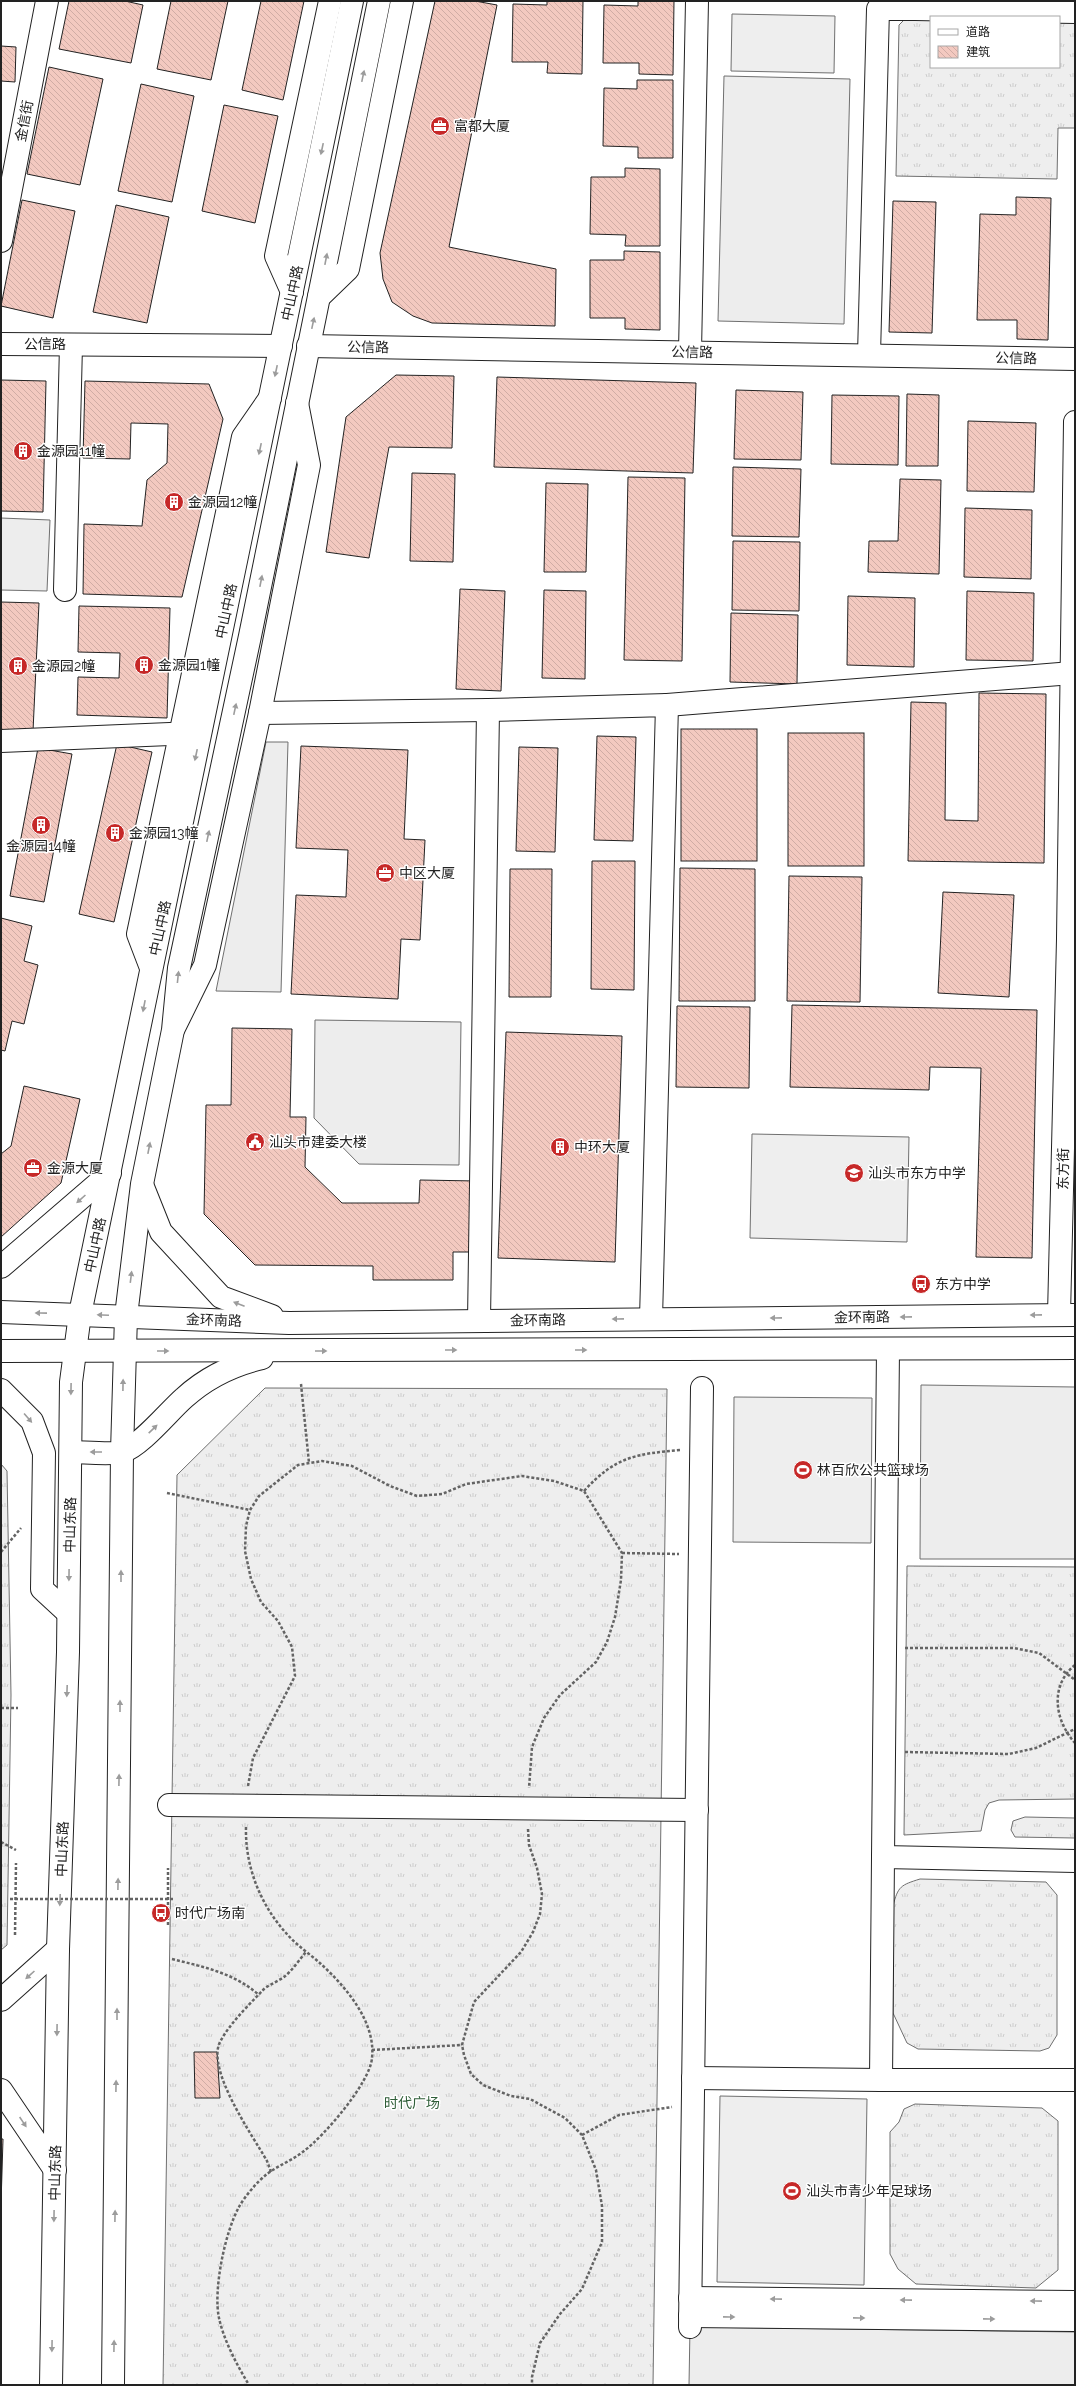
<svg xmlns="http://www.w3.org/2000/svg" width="1076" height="2386" font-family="Raleway,'Noto Sans SC',sans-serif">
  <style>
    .grass { fill: url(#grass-tufts); stroke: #6f6f6f; fill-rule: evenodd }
    .garden { fill: #eee; stroke: #6f6f6f }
    .parking { fill: #ededed; stroke: #6f6f6f }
    .building { fill: url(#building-back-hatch); stroke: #222 }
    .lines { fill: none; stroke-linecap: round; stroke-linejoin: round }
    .minor-casing { stroke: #222; stroke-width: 24 }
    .major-casing { stroke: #222; stroke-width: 24 }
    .path { stroke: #646464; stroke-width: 2.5; stroke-dasharray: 3 2; stroke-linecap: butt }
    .minor { stroke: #fff; stroke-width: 22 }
    .major { stroke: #fff; stroke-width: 22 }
    .path-bridge { stroke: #646464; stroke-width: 2.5; stroke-dasharray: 3 2; stroke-linecap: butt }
    .oneway { fill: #9c9c9c }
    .labels { text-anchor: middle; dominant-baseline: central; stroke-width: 3; stroke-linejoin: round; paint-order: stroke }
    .street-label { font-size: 14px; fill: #222; stroke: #fff }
    .poi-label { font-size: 14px; fill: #222; stroke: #fff; text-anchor: start }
    .park-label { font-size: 14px; fill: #2f5e38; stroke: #fff }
  </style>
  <defs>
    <pattern id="grass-tufts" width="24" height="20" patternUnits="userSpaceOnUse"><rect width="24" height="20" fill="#eee"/><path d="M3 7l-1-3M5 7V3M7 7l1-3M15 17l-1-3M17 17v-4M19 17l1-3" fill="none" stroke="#ccc"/></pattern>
    <pattern id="building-back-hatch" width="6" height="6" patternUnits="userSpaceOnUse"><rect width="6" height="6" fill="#f3c9c0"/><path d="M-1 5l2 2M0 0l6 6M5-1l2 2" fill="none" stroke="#d0aca5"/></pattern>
  </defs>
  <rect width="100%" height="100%" fill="#fff"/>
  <!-- grass -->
  <g class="grass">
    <path d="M915,9L1075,12V128H1058L1057,179L896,176L899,25ZM931,17H1059V67H931Z"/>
    <polygon points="265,1388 667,1389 653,2385 163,2385 177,1475"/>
    <polygon points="1,1464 7,1471 11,1695 7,1945 1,1950"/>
    <polygon points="907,1566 1075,1567 1075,1799 999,1800 989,1803 985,1810 981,1831 904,1835"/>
    <polygon points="1025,1817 1075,1818 1075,1838 1015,1837 1011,1830 1013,1821"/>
    <path d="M920,1879L1046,1882L1057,1895V2035L1049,2048L1040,2051L918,2049L907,2043L893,2013V1906C898,1886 901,1885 920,1879Z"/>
    <polygon points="915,2104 1042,2108 1058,2121 1058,2270 1036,2288 916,2284 898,2269 890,2254 890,2132 899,2122 904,2109"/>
  </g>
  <!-- garden -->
  <g class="garden">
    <polygon points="732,14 835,16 834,73 731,71"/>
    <polygon points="752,1134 909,1137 907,1242 750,1238"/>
    <polygon points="734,1397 872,1398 871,1543 733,1542"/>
    <polygon points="720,2096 867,2099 864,2285 717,2282"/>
  </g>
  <!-- parking -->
  <g class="parking">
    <polygon points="724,76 850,79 844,324 718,321"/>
    <polygon points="1,518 50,520 47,591 1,590"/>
    <polygon points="266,742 288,742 281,992 216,991"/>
    <polygon points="315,1020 461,1022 459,1165 359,1164 314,1118"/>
    <polygon points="921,1385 1075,1387 1075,1559 920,1559"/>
    <polygon points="690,2327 1075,2332 1075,2385 689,2385"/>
  </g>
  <!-- building -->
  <g class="building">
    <polygon points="1,1 1,46 16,47 15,82 1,81"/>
    <polygon points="69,1 125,1 143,5 131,63 59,49"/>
    <polygon points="171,1 228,1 211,80 157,69"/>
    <polygon points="261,1 304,1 283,100 242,90"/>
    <polygon points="435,1 475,1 497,5 449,247 556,269 555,326 432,323 413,316 392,302 383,279 380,253"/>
    <polygon points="547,1 583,1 582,74 547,73 548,62 512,62 513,4 547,5"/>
    <polygon points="638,1 674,1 673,75 639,74 639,63 603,63 604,5 638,6"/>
    <polygon points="49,67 103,79 80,185 27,174"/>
    <polygon points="637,80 673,80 673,158 638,158 638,147 603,146 604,88 637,89"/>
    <polygon points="141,84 194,96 172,202 118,191"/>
    <polygon points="224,105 278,116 255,223 202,211"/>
    <polygon points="625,168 660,169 660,246 625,246 626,235 590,234 591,177 625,177"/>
    <polygon points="1016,197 1051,198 1048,340 1017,339 1017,320 977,320 980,214 1016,215"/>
    <polygon points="22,200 75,211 53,318 1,306"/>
    <polygon points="893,201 936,202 932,333 889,332"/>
    <polygon points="116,205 169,217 147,323 93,312"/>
    <polygon points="624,251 660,252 660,330 625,329 625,318 590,318 590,260 624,260"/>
    <polygon points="396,375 454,376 452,448 389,447 369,558 326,552 346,417"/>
    <polygon points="497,377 696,383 693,473 494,467"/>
    <polygon points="1,380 46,381 43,512 1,511"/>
    <polygon points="85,381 209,384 223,419 182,597 83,594 84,524 142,526 147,480 167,463 168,424 131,423 130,459 83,458"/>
    <polygon points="736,390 803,392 801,460 734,459"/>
    <polygon points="907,394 939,395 938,466 906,466"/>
    <polygon points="832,395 899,396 898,465 831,464"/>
    <polygon points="968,421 1036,423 1034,492 967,491"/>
    <polygon points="733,467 801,469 799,537 732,536"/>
    <polygon points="412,473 455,474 453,562 410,561"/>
    <polygon points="628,477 685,478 682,661 624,660"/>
    <polygon points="900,479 941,480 939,574 868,572 869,541 898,541"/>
    <polygon points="546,483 588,484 586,572 544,572"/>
    <polygon points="965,508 1032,510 1031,579 964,577"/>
    <polygon points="733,541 800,542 799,611 732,610"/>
    <polygon points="460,589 505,591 501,691 456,689"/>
    <polygon points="544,590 586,591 585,679 542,678"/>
    <polygon points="967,591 1034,593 1033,661 966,660"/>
    <polygon points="848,596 915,598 914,667 847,665"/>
    <polygon points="1,602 39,603 33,731 1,730"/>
    <polygon points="79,606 170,608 167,718 77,715 78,677 119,678 120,653 78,652"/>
    <polygon points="731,613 798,615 797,684 730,682"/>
    <polygon points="979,693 1046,694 1044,863 908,861 911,702 946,703 945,820 978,821"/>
    <rect x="681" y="729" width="76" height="132"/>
    <rect x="788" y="733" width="76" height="133"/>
    <polygon points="597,736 636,737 633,841 594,840"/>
    <polygon points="117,744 152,752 114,922 79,914"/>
    <polygon points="301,746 408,750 404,839 425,840 420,940 401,939 398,999 291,994 296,895 346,897 348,850 296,848"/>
    <polygon points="519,747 558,748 555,852 516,851"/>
    <polygon points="38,748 72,754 44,902 10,896"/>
    <polygon points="592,861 635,861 634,990 591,989"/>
    <polygon points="680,868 755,869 755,1001 679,1001"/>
    <polygon points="510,869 552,869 551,997 509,997"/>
    <polygon points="789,876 862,877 860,1002 787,1001"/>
    <polygon points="943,892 1014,895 1009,997 938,993"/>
    <polygon points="1,918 32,926 24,961 38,965 24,1024 12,1021 5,1051 1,1050"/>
    <polygon points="792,1005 1037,1010 1032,1258 976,1257 981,1068 930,1067 929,1090 790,1087"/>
    <polygon points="677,1006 750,1007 749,1088 676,1087"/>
    <polygon points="232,1028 292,1029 290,1117 306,1117 305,1167 342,1203 419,1203 420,1180 477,1181 477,1252 453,1252 453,1280 373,1280 373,1266 255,1265 204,1214 206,1105 231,1105"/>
    <polygon points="506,1032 622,1036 615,1262 498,1258"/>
    <polygon points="24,1086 80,1099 61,1183 1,1237 1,1154 11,1146"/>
    <polygon points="194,2052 217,2052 220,2098 195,2098"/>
    <polygon points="1,2139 3,2139 1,2204"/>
  </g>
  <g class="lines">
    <!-- minor casing -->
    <g class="minor-casing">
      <g id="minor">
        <polyline points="915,9 1075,12"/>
        <polyline points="1,241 47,1"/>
        <polyline points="292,292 276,256 330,1"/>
        <polyline points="319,297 348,269 402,1"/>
        <polyline points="1,344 281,346"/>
        <polyline points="308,346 1075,359"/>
        <polyline points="690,352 697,1"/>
        <polyline points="869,355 878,9 915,9 915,1"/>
        <polyline points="65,590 71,345"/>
        <polyline points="667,705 1072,673"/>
        <polyline points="260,713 488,710 667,705 651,1319"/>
        <polyline points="1,741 194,733"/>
        <polyline points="151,968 138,934 243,437 270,398"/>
        <polyline points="174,1028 205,965 260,713 309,465 297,403"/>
        <polyline points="1059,1315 1068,939 1075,422"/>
        <polyline points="479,1321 488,710"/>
        <polyline points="888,1349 883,1857 1075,1861"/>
        <polyline points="169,1805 697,1810"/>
        <polyline points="883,1857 881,2080 1075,2080"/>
        <polyline points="693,2078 881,2080"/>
        <polyline points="690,2298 1075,2302"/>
        <polyline points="690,2316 1075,2320"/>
        <polyline points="690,2327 702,1388"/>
      </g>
    </g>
    <!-- major casing -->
    <g class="major-casing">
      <g id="major">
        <polyline points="143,1187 161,1232 221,1297 272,1316"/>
        <polyline points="1,1267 110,1173"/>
        <polyline points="1,1312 289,1323 1075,1315"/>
        <polyline points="1,1351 1075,1348"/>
        <polyline points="1,1390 32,1421 44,1453 42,1589 68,1613"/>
        <path d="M71,1452C82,1452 114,1455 122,1452C141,1446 169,1411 184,1398C207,1377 232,1365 262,1358"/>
        <polyline points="1,2000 58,1949"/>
        <polyline points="1,2090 55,2170"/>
        <polyline points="51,2385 58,1949 68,1652 71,1382 80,1314 352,1"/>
        <polyline points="113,2385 122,1452 126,1316 142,1184 173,1030 179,968 250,636 379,1"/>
      </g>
    </g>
    <!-- path -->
    <g class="path">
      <polyline points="301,1384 309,1463"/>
      <path d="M584,1491C616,1456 636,1454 681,1450"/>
      <polyline points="167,1493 250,1510"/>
      <polyline points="1,1552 21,1528"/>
      <polyline points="622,1553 679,1554"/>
      <polyline points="905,1648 1014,1648 1039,1653 1075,1680"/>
      <path d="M1075,1665C1049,1686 1055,1721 1075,1743"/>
      <polyline points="1,1708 18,1708"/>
      <polyline points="905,1752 1009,1754 1036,1748 1075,1729"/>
      <polyline points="248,1786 253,1758 295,1676 292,1647 278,1621 261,1602 251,1579 245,1551 246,1526 250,1510 259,1496 298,1465 322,1461 352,1466 390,1486 417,1496 442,1494 466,1484 522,1476 554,1481 584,1491 622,1553 621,1580 615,1617 607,1642 596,1662 560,1695 544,1718 532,1747 529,1788"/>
      <path d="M246,1827C245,1866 260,1904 286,1933C296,1945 310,1954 321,1964C346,1987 376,2022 372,2058C370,2083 324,2136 304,2151C293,2160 279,2165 267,2174C257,2182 245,2196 239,2207C225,2232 213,2290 219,2318C224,2341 237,2365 249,2385"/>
      <polyline points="528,1829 529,1845 537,1868 542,1894 540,1914 533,1932 521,1952 474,2002 462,2045 464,2055 471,2074 483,2085 511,2096 530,2099 565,2118 582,2135 596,2170 602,2206 602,2242 582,2289 560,2314 540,2343 532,2377 532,2385"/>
      <polyline points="1,1842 16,1850"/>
      <polyline points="168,1925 168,1868"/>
      <polyline points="15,1935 16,1863"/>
      <path d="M172,1959C204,1967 234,1973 259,1995"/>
      <polyline points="372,2050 462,2045"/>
      <polyline points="582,2135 619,2115 672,2107"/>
      <path d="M271,2172L267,2161C253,2136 206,2070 220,2042C230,2023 248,2006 263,1990C268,1985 277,1982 284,1977C292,1971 299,1960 306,1952"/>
    </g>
    <!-- minor -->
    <use href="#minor" class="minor"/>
    <!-- major -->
    <use href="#major" class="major"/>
    <!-- path-bridge -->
    <polyline class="path-bridge" points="10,1899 173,1899"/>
  </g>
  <!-- one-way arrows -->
  <defs><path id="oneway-solid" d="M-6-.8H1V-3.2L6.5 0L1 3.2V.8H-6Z"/></defs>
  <g class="oneway">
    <use href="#oneway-solid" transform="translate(363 76) rotate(-78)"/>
    <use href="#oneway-solid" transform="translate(322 149) rotate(102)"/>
    <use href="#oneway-solid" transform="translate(326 259) rotate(-79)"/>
    <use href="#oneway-solid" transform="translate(313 323) rotate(-78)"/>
    <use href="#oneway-solid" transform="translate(276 371) rotate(102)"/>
    <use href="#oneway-solid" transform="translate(260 449) rotate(102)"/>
    <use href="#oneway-solid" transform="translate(261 581) rotate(-79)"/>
    <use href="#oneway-solid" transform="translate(235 709) rotate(-78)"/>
    <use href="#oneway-solid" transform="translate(196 755) rotate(102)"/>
    <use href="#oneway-solid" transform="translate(208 836) rotate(-78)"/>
    <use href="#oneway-solid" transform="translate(178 977) rotate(-84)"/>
    <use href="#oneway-solid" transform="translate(144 1006) rotate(101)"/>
    <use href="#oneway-solid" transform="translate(149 1148) rotate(-79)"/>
    <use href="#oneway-solid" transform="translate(81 1199) rotate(138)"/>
    <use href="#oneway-solid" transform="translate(131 1277) rotate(-83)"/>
    <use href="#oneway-solid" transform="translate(239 1304) rotate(-159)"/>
    <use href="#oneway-solid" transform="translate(41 1313) rotate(-179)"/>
    <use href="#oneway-solid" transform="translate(103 1315) rotate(-178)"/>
    <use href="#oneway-solid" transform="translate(1036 1315) rotate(179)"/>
    <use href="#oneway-solid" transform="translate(906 1317) rotate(179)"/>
    <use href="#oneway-solid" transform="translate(776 1318) rotate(179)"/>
    <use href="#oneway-solid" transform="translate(618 1319) rotate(179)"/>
    <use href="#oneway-solid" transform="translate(451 1350)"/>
    <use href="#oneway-solid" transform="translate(581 1350)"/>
    <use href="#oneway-solid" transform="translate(163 1351)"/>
    <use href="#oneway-solid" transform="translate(321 1351)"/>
    <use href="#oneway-solid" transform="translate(123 1385) rotate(-89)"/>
    <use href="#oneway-solid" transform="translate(71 1389) rotate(91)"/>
    <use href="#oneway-solid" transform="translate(28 1418) rotate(49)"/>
    <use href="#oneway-solid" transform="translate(153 1429) rotate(-44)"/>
    <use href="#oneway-solid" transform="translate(96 1452) rotate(180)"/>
    <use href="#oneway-solid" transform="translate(69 1575) rotate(91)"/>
    <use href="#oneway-solid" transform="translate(121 1576) rotate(-90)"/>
    <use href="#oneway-solid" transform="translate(67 1691) rotate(92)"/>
    <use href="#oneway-solid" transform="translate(120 1706) rotate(-90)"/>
    <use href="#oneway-solid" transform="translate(119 1780) rotate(-89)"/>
    <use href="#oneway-solid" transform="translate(118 1884) rotate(-89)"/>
    <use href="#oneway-solid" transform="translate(60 1900) rotate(92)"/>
    <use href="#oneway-solid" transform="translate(30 1975) rotate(138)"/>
    <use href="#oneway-solid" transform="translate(117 2014) rotate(-90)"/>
    <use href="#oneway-solid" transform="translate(57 2030) rotate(91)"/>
    <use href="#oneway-solid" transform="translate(116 2086) rotate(-89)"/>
    <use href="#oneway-solid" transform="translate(23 2122) rotate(56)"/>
    <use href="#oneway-solid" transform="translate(54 2216) rotate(91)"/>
    <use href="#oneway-solid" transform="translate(115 2216) rotate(-89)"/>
    <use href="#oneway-solid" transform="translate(776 2299) rotate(-179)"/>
    <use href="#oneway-solid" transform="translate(906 2300) rotate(-179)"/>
    <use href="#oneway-solid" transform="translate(1036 2301) rotate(-179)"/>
    <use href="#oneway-solid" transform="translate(729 2317) rotate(1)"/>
    <use href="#oneway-solid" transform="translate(859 2318) rotate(1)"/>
    <use href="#oneway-solid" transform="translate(989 2319) rotate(1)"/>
    <use href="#oneway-solid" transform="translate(52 2346) rotate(91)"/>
    <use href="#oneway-solid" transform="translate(114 2346) rotate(-89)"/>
  </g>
  <!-- icons -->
  <defs>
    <g id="office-disc" transform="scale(1)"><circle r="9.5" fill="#c62828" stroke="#fff"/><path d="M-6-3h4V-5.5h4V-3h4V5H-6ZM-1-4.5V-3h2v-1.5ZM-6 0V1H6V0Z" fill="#fff"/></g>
    <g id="building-disc" transform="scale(1)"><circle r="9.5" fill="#c62828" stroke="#fff"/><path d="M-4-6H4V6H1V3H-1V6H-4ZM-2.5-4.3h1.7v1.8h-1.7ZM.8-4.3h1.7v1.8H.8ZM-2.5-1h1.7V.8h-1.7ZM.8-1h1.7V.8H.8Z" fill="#fff"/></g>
    <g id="civic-disc" transform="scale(1)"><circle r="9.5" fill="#c62828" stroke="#fff"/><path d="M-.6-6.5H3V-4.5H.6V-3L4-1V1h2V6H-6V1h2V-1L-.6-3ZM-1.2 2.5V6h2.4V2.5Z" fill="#fff"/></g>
    <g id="school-disc" transform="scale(1)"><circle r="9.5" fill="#c62828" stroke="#fff"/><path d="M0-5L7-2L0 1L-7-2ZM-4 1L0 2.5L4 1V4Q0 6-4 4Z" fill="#fff"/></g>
    <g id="bus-disc" transform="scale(1)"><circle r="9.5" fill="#c62828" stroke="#fff"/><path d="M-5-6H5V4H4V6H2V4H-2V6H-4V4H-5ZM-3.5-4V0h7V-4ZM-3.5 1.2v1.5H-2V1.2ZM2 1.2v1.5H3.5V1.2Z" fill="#fff"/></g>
    <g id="stadium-disc" transform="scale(1)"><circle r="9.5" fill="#c62828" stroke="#fff"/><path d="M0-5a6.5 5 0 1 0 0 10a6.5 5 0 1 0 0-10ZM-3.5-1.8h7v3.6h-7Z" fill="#fff"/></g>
  </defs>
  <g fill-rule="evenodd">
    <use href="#office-disc" x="440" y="126"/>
    <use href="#building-disc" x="23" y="451"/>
    <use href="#building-disc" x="174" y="502"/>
    <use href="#building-disc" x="144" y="665"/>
    <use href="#building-disc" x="18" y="666"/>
    <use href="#building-disc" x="41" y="825"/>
    <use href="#building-disc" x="115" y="833"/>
    <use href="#office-disc" x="385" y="873"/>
    <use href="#civic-disc" x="255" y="1142"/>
    <use href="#building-disc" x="560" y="1147"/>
    <use href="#office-disc" x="33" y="1168"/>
    <use href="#school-disc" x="854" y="1173"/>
    <use href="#bus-disc" x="921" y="1284"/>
    <use href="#stadium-disc" x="803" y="1470"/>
    <use href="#bus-disc" x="161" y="1913"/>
    <use href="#stadium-disc" x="792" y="2191"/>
  </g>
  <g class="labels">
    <!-- street labels -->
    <g class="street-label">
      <text transform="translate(24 121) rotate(-79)">金信街</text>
      <text transform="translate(292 293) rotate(-78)">中山中路</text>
      <text x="45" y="344">公信路</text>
      <text transform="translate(368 347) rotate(1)">公信路</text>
      <text transform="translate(692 352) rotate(1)">公信路</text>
      <text transform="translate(1016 358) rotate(1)">公信路</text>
      <text transform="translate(226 611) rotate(-78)">中山中路</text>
      <text transform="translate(160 928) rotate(-78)">中山中路</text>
      <text transform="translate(1063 1169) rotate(-89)">东方街</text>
      <text transform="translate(95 1245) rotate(-78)">中山中路</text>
      <text transform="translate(862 1317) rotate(-1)">金环南路</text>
      <text transform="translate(214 1320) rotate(2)">金环南路</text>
      <text transform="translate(538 1320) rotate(-1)">金环南路</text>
      <text transform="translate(70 1525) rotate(-89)">中山东路</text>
      <text transform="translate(62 1849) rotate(-88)">中山东路</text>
      <text transform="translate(55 2173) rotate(-89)">中山东路</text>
    </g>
    <!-- poi labels -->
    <g class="poi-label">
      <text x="454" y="126">富都大厦</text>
      <text x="37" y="451">金源园11幢</text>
      <text x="188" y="502">金源园12幢</text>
      <text x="158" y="665">金源园1幢</text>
      <text x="32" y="666">金源园2幢</text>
      <text x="129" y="833">金源园13幢</text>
      <text x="41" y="846" text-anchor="middle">金源园14幢</text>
      <text x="399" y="873">中区大厦</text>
      <text x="269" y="1142">汕头市建委大楼</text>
      <text x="574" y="1147">中环大厦</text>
      <text x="47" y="1168">金源大厦</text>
      <text x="868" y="1173">汕头市东方中学</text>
      <text x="935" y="1284">东方中学</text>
      <text x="817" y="1470">林百欣公共篮球场</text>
      <text x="175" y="1913">时代广场南</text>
      <text x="806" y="2191">汕头市青少年足球场</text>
    </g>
    <!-- park labels -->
    <g class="park-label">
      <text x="412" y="2103">时代广场</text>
    </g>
  </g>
  <!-- border -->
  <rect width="1076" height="2386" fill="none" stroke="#222222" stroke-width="4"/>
  <!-- legend -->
  <rect x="930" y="16" width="130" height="52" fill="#ffffff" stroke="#a7a7a7"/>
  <rect x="938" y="29" width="20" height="6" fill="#ffffff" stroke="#a7a7a7"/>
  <text x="966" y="36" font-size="12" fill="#222222">道路</text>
  <rect x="938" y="46" width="20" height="12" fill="url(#building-back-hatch)" stroke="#a7a7a7"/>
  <text x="966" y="56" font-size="12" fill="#222222">建筑</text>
</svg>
